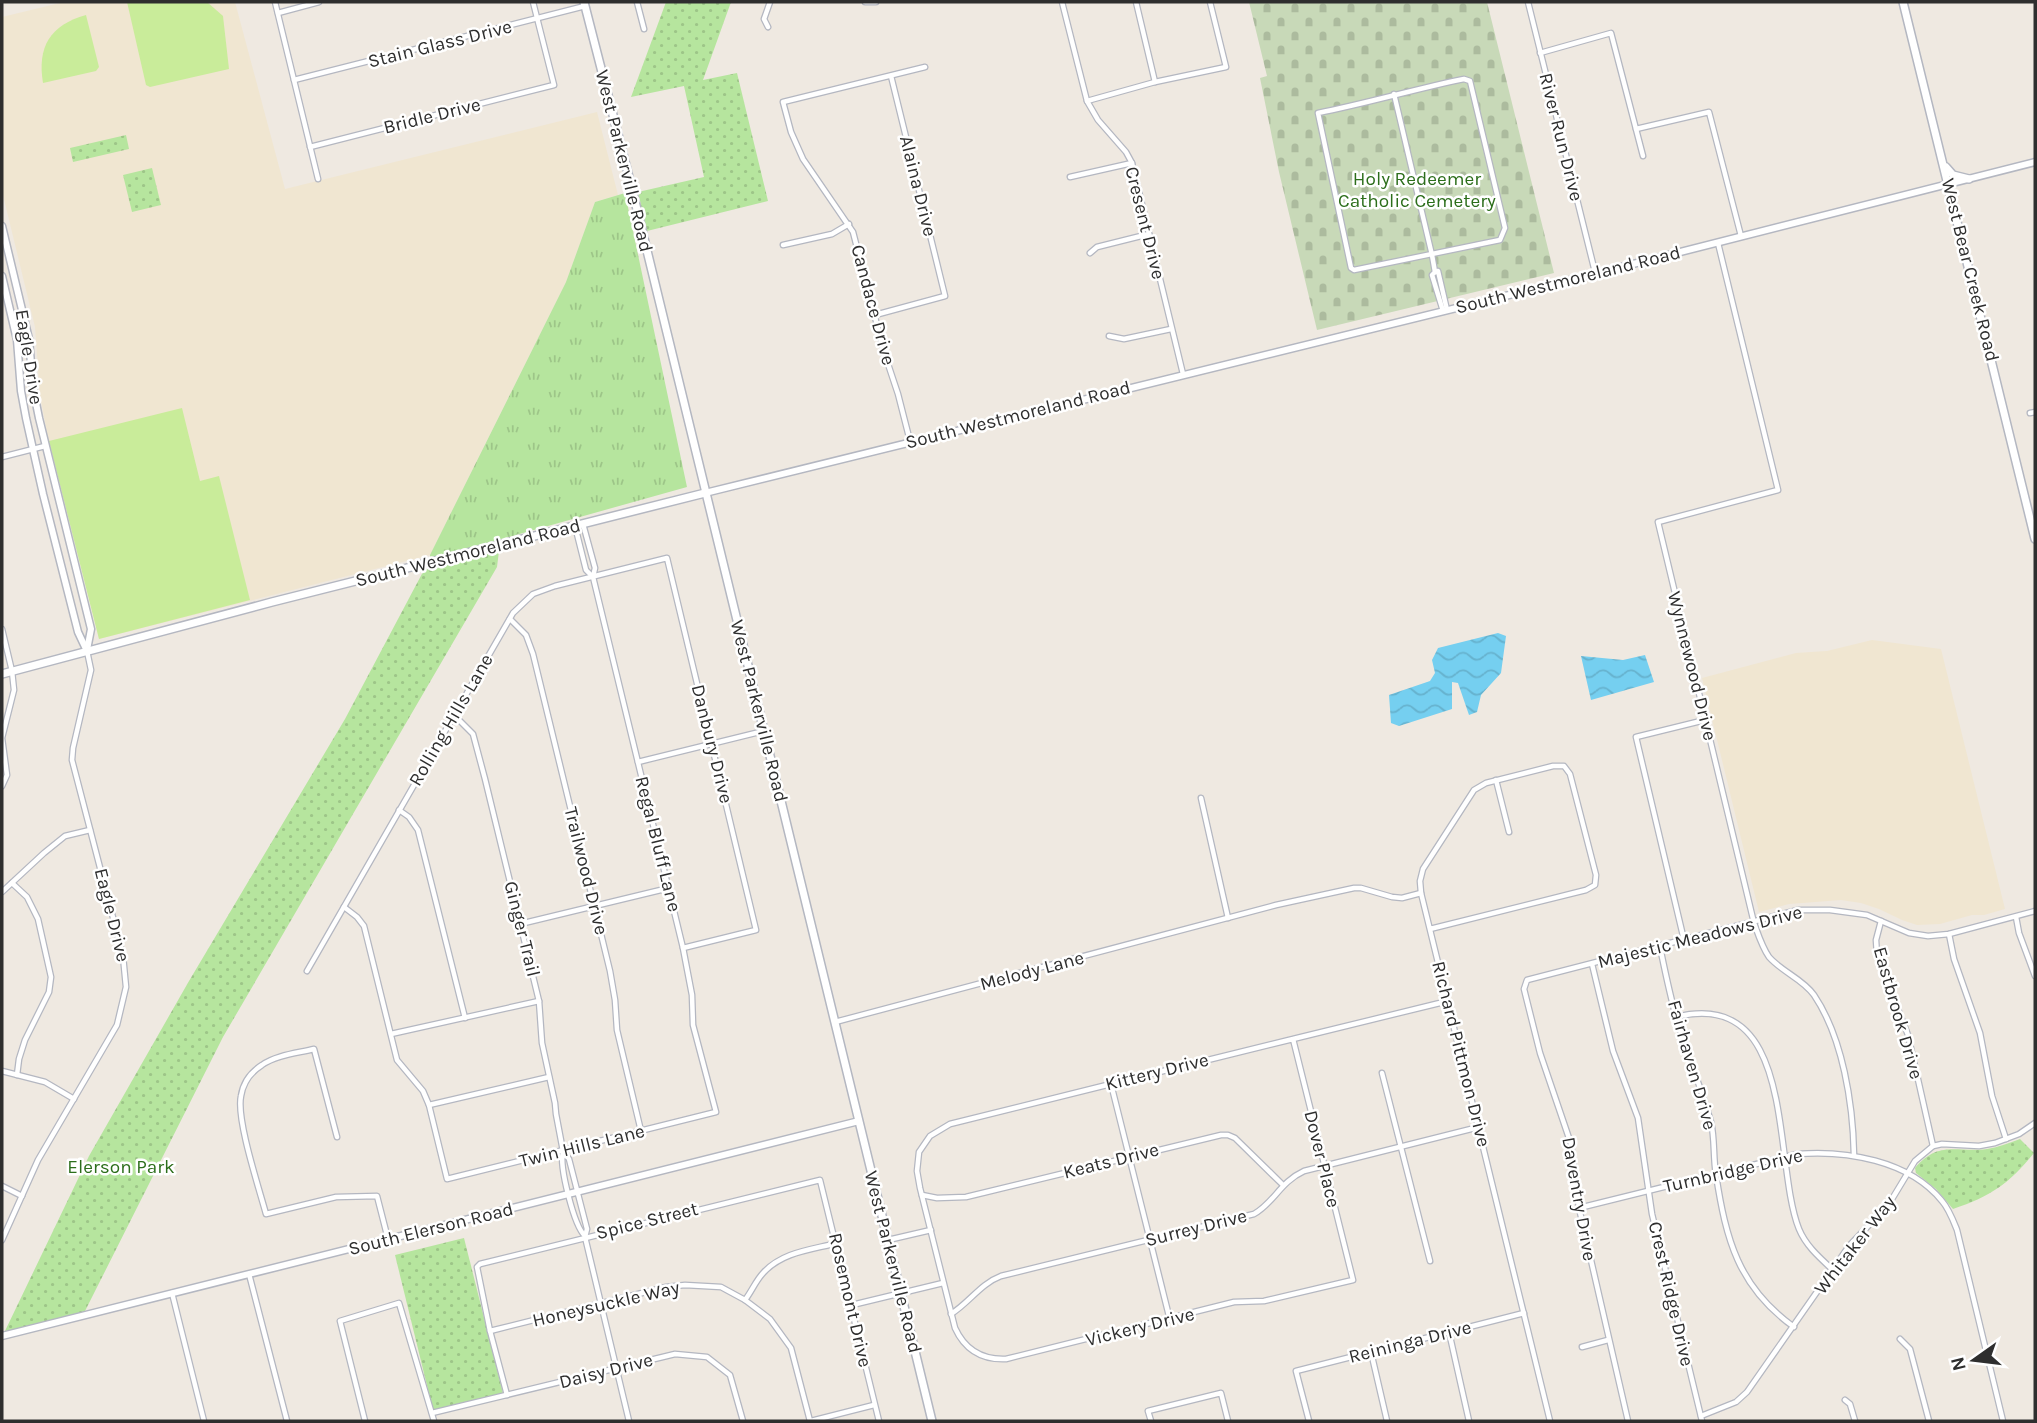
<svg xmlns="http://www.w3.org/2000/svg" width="2037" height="1423" font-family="Karla,sans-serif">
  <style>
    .education { fill: #f0e6d1 }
    .grass { fill: url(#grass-tufts) }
    .cemetery { fill: url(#cemetery-stones) }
    .park { fill: url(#park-dots) }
    .pitch { fill: #c9ec9a }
    .water { fill: url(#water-waves) }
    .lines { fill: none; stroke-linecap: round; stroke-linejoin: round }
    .minor-casing { stroke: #b4b7c1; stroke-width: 7 }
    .tertiary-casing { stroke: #b4b7c1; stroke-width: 9 }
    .secondary-casing { stroke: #b4b7c1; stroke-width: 10 }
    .minor { stroke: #fff; stroke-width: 4.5 }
    .tertiary { stroke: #fff; stroke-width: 6 }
    .secondary { stroke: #fff; stroke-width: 7 }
    .labels { text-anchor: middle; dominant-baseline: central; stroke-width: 5; stroke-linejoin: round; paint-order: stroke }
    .street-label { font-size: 19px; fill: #2e2e2e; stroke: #fff }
    .park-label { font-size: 19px; fill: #2c6e1b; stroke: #fff }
  </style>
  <defs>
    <pattern id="grass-tufts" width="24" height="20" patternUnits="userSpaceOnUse" patternTransform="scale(1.75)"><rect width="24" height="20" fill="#b6e59e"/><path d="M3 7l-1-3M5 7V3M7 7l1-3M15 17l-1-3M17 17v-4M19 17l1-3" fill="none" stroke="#9dc588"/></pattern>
    <pattern id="cemetery-stones" width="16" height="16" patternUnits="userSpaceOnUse" patternTransform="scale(1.75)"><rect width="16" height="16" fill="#c8d9b8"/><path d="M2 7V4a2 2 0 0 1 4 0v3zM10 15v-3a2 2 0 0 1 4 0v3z" fill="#acbb9e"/></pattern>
    <pattern id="park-dots" width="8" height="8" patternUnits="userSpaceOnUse" patternTransform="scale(1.75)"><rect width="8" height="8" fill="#b6e59e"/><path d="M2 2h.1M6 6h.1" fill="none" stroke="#9dc588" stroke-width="1.8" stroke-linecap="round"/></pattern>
    <pattern id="water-waves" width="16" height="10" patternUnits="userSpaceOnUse" patternTransform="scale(1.75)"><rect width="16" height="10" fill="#75cff0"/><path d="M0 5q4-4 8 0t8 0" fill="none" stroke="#66b2ce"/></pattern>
  </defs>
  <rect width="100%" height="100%" fill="#efe9e1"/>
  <!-- education -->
  <g class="education">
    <polygon points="64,2 235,2 285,189 597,112 618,195 595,202 566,282 430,555 99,639 48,438 40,395 35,327 2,191 2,17"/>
    <polygon points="1872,640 1941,649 2005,909 1984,915 1972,915 1940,924 1917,925 1902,920 1879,909 1861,903 1841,900 1789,904 1759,912 1702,678 1796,653 1827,651"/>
  </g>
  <!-- grass -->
  <polygon class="grass" points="625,193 687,487 430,559 430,555 566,282 595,202"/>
  <!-- cemetery -->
  <polygon class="cemetery" points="1249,2 1487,2 1554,273 1317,330 1279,172 1260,78 1267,76"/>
  <!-- park -->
  <g class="park">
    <polygon points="666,2 731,2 703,80 737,73 768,201 647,231 638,192 704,177 684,86 631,97"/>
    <polygon points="126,135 129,149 73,162 70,148"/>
    <polygon points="152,168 161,205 132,212 123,175"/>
    <polygon points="499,551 497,567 223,1037 83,1315 5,1331 89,1156 189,981 345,719 424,570"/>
    <path d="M2020,1139L2034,1153C2009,1184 1991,1196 1953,1209L1936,1189L1916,1173L1915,1168C1939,1140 1956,1153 1987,1149C1999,1147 2009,1143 2020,1139Z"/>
    <polygon points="464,1238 503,1393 433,1410 395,1255"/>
  </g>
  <!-- pitch -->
  <g class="pitch">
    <polygon points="127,2 207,2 223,16 229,69 150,87 146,85"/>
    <path d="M86,15L99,67L96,71L43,83C37,47 50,25 86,15Z"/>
    <polygon points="182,408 200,481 219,476 250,600 99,639 49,441"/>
  </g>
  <!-- water -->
  <g class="water">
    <polygon points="1498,633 1506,636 1501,673 1481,695 1477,712 1469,715 1458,683 1452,682 1452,709 1399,726 1391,723 1389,695 1430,681 1435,673 1432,660 1438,648"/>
    <polygon points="1645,655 1654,682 1591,700 1581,656 1623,660"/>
  </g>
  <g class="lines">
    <!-- minor casing -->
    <g class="minor-casing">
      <g id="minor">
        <polyline points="275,2 318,179"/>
        <polyline points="637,2 644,29"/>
        <polyline points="865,2 876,2"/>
        <polyline points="1062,2 1087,101 1098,120 1126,152 1132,163 1183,374"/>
        <polyline points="1136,2 1155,82"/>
        <polyline points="1528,2 1595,272"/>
        <polyline points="278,13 319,2"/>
        <polyline points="768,27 764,19 770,2"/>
        <polyline points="1540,53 1611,33 1643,156"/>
        <path d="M1464,79L1470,81L1505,228L1500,240L1354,270L1351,268L1318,113C1368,103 1415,89 1464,79Z"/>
        <polyline points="294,80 585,6"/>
        <polyline points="1394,94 1432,255 1435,272 1432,275 1443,311"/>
        <polyline points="1087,101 1155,82 1226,67 1210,2"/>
        <polyline points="1636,129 1709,112 1741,236"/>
        <polyline points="310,147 554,85 533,2"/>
        <polyline points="1070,177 1132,163"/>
        <path d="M1718,243L1778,490L1658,522L1754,923C1758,934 1762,947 1769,957C1782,972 1803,979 1814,995C1843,1038 1853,1104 1854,1155"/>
        <polyline points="783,245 832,234 849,224"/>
        <polyline points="1090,253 1097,247 1149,234"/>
        <polyline points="1435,272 1438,271 1447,310"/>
        <polyline points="875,315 945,296 891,76"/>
        <polyline points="1109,336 1124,339 1171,329"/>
        <polyline points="2030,413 2035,412"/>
        <polyline points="910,441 898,394 884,352 853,232 803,159 791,132 783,102 925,67"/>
        <polyline points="2,457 45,446"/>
        <polyline points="575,526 586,570 592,576"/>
        <polyline points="510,619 526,635 533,654 610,971 615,1000 617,1030 641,1131"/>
        <polyline points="2,629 12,671 14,690 2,738 7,775 2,786"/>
        <polyline points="454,715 473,734 485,779 539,1001 542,1043 555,1103 556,1114 563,1151 569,1159 587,1229 585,1237 629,1421"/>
        <polyline points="638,762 764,731"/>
        <polyline points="1496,780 1509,832"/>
        <polyline points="1201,798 1228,918"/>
        <polyline points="399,810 409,817 418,830 465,1018"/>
        <polyline points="12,883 27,897 38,919 51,977 49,992 25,1040 19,1059 17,1075"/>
        <polyline points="2,892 44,853 65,836 90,830"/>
        <polyline points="344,907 357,917 364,926 397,1060 423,1091 429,1105 447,1179 716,1112 693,1025 692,995 683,948 593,577 595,568 583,524"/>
        <polyline points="2016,917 2019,933 2035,976"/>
        <polyline points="1881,921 1876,940 1877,955 1908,1035 1933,1146"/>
        <polyline points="520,924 669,888"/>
        <polyline points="1430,929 1586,890 1595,885 1596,875 1570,774 1564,766 1553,766 1486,783 1474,790 1423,869 1420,881 1421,893 1550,1421"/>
        <polyline points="1949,934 1954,959 1980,1033 1992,1096 2006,1139"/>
        <polyline points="1684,940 1636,737 1705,720"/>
        <path d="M1660,947C1665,971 1670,996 1677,1020C1687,1054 1701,1087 1711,1122C1715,1139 1713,1157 1716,1175C1726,1239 1738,1287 1794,1327"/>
        <polyline points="1592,964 1613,1051 1638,1118 1652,1214 1702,1421"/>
        <polyline points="307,971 513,613 533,594 555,586 667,558 756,930 683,948"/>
        <path d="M1676,1017C1798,987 1772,1161 1799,1229C1806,1246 1820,1258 1833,1270"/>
        <polyline points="835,1022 1276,905 1354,888 1361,888 1392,897 1402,898 1421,893"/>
        <polyline points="391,1034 539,1001"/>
        <path d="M1293,1039L1353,1280L1264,1301L1234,1302L1006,1359C982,1360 965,1350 955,1328L920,1188L917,1171L919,1152L930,1136L950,1124L1135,1078L1293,1039L1448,1001"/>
        <polyline points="2,1071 45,1082 74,1099"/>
        <polyline points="1382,1073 1430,1261"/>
        <polyline points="1111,1084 1170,1320"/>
        <polyline points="429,1105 549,1077"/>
        <path d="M337,1137L314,1049C298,1053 276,1055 262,1065C251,1072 243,1083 241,1096C236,1119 259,1188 266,1214L336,1197L377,1196L388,1239"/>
        <path d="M563,1152C559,1166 574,1226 585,1236"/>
        <polyline points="2,1186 22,1196"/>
        <polyline points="922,1195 937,1198 966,1197 1221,1135 1228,1135 1235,1138 1283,1185"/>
        <path d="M1579,1208L1797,1154C1845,1150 1909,1160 1942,1201C1949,1209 1953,1220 1957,1230L2003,1421"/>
        <polyline points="2,1240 38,1160 117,1025 126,987 123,956 72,760 73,748 91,670 87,651"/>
        <polyline points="888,1240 931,1230"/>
        <polyline points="249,1274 287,1421"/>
        <polyline points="172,1293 204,1421"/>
        <path d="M745,1300C752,1291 756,1280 764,1272C783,1252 810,1250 837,1243"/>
        <polyline points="852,1305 943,1283"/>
        <path d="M951,1314C970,1302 980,1284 1001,1276L1254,1214C1274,1203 1280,1182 1304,1171L1479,1127"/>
        <polyline points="490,1331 666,1287 685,1285 721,1287 745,1300 770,1319 791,1348 810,1421"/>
        <polyline points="1449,1332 1469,1421"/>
        <polyline points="1900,1339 1910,1349 1929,1421"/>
        <polyline points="1582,1347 1608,1340"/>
        <polyline points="1371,1352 1387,1421"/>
        <polyline points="507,1395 490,1331 477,1267 480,1264 820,1180 879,1421"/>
        <polyline points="1845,1400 1850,1404 1855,1421"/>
        <polyline points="432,1413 675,1354 707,1357 730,1375 743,1421"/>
        <polyline points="1701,1416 1736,1402 1747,1392 1849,1246 1889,1204 1915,1161 1933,1146 1942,1144 1979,1146 1995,1143 2019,1134 2035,1123"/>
        <polyline points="365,1421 340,1321 399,1303 434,1421"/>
        <polyline points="811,1421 874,1405"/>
        <polyline points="1151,1421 1148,1411 1221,1393 1228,1421"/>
        <polyline points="1309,1421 1296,1371 1524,1313"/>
        <polyline points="1628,1421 1579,1208 1571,1144 1540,1053 1524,989 1527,980 1798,910 1830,910 1867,915 1909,933 1928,936 1949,934 2035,911"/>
      </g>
    </g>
    <!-- tertiary casing -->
    <g class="tertiary-casing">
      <g id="tertiary">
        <polyline points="2,226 29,339 33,388 39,418 91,629 87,650"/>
        <polyline points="2,276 17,340 21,391 26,418 43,494 78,632 86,649"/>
        <polyline points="705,493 1562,282 2035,162"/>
        <polyline points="2,1336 859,1121"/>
      </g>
    </g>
    <!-- secondary casing -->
    <g class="secondary-casing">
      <g id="secondary">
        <polyline points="584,2 632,189 932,1421"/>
        <polyline points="1903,2 2035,539"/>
        <polyline points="1946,167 1953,175 1969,179"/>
        <polyline points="2,674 272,602 705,493"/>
      </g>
    </g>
    <!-- minor -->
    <use href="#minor" class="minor"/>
    <!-- tertiary -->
    <use href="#tertiary" class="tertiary"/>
    <!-- secondary -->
    <use href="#secondary" class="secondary"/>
  </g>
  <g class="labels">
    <!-- street labels -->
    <g class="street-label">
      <text transform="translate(440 44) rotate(-14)">Stain Glass Drive</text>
      <text transform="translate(432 116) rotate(-14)">Bridle Drive</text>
      <text transform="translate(1561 137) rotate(76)">River Run Drive</text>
      <text transform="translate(624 161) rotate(76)">West Parkerville Road</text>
      <text transform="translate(918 186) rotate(76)">Alaina Drive</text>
      <text transform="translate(1145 223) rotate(76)">Cresent Drive</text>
      <text transform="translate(1970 270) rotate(76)">West Bear Creek Road</text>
      <text transform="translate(1568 280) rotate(-14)">South Westmoreland Road</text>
      <text transform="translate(873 305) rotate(75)">Candace Drive</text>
      <text transform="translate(29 357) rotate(81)">Eagle Drive</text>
      <text transform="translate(1018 415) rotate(-14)">South Westmoreland Road</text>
      <text transform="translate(468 553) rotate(-14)">South Westmoreland Road</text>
      <text transform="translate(1692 666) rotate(76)">Wynnewood Drive</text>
      <text transform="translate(759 711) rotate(76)">West Parkerville Road</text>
      <text transform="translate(451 720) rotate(-60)">Rolling Hills Lane</text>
      <text transform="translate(712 744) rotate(76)">Danbury Drive</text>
      <text transform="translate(658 844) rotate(76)">Regal Bluff Lane</text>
      <text transform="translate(586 871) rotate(76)">Trailwood Drive</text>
      <text transform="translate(112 915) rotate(76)">Eagle Drive</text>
      <text transform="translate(522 929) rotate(76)">Ginger Trail</text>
      <text transform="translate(1700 937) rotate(-14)">Majestic Meadows Drive</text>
      <text transform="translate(1032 971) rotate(-15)">Melody Lane</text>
      <text transform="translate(1898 1013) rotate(74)">Eastbrook Drive</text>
      <text transform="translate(1461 1054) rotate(76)">Richard Pittmon Drive</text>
      <text transform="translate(1692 1065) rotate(74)">Fairhaven Drive</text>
      <text transform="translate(1157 1072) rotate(-14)">Kittery Drive</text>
      <text transform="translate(582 1146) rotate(-14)">Twin Hills Lane</text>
      <text transform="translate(1322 1159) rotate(76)">Dover Place</text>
      <text transform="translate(1111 1161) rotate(-14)">Keats Drive</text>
      <text transform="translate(1733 1171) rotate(-13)">Turnbridge Drive</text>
      <text transform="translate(1579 1199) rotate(80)">Daventry Drive</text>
      <text transform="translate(647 1221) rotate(-14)">Spice Street</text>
      <text transform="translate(1196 1228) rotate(-14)">Surrey Drive</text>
      <text transform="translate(431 1229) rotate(-14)">South Elerson Road</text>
      <text transform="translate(1855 1245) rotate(-52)">Whitaker Way</text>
      <text transform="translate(893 1262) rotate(76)">West Parkerville Road</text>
      <text transform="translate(1671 1294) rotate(77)">Crest Ridge Drive</text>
      <text transform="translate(850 1300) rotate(77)">Rosemont Drive</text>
      <text transform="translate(606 1304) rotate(-13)">Honeysuckle Way</text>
      <text transform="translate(1140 1327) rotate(-14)">Vickery Drive</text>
      <text transform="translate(1410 1342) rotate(-14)">Reininga Drive</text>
      <text transform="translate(606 1371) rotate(-14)">Daisy Drive</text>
    </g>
    <!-- park labels -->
    <g class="park-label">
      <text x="1417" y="179">Holy Redeemer<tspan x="1417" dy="22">Catholic Cemetery</tspan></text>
      <text x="121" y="1167">Elerson Park</text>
    </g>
  </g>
  <!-- border -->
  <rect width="2037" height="1423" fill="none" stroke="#2e2e2e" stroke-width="7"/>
  <!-- north arrow -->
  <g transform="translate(1974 1360) rotate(256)" stroke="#ffffff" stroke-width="5" paint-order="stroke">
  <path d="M0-5L12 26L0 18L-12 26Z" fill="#2e2e2e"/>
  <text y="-10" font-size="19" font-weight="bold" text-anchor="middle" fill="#2e2e2e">N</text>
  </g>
</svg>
